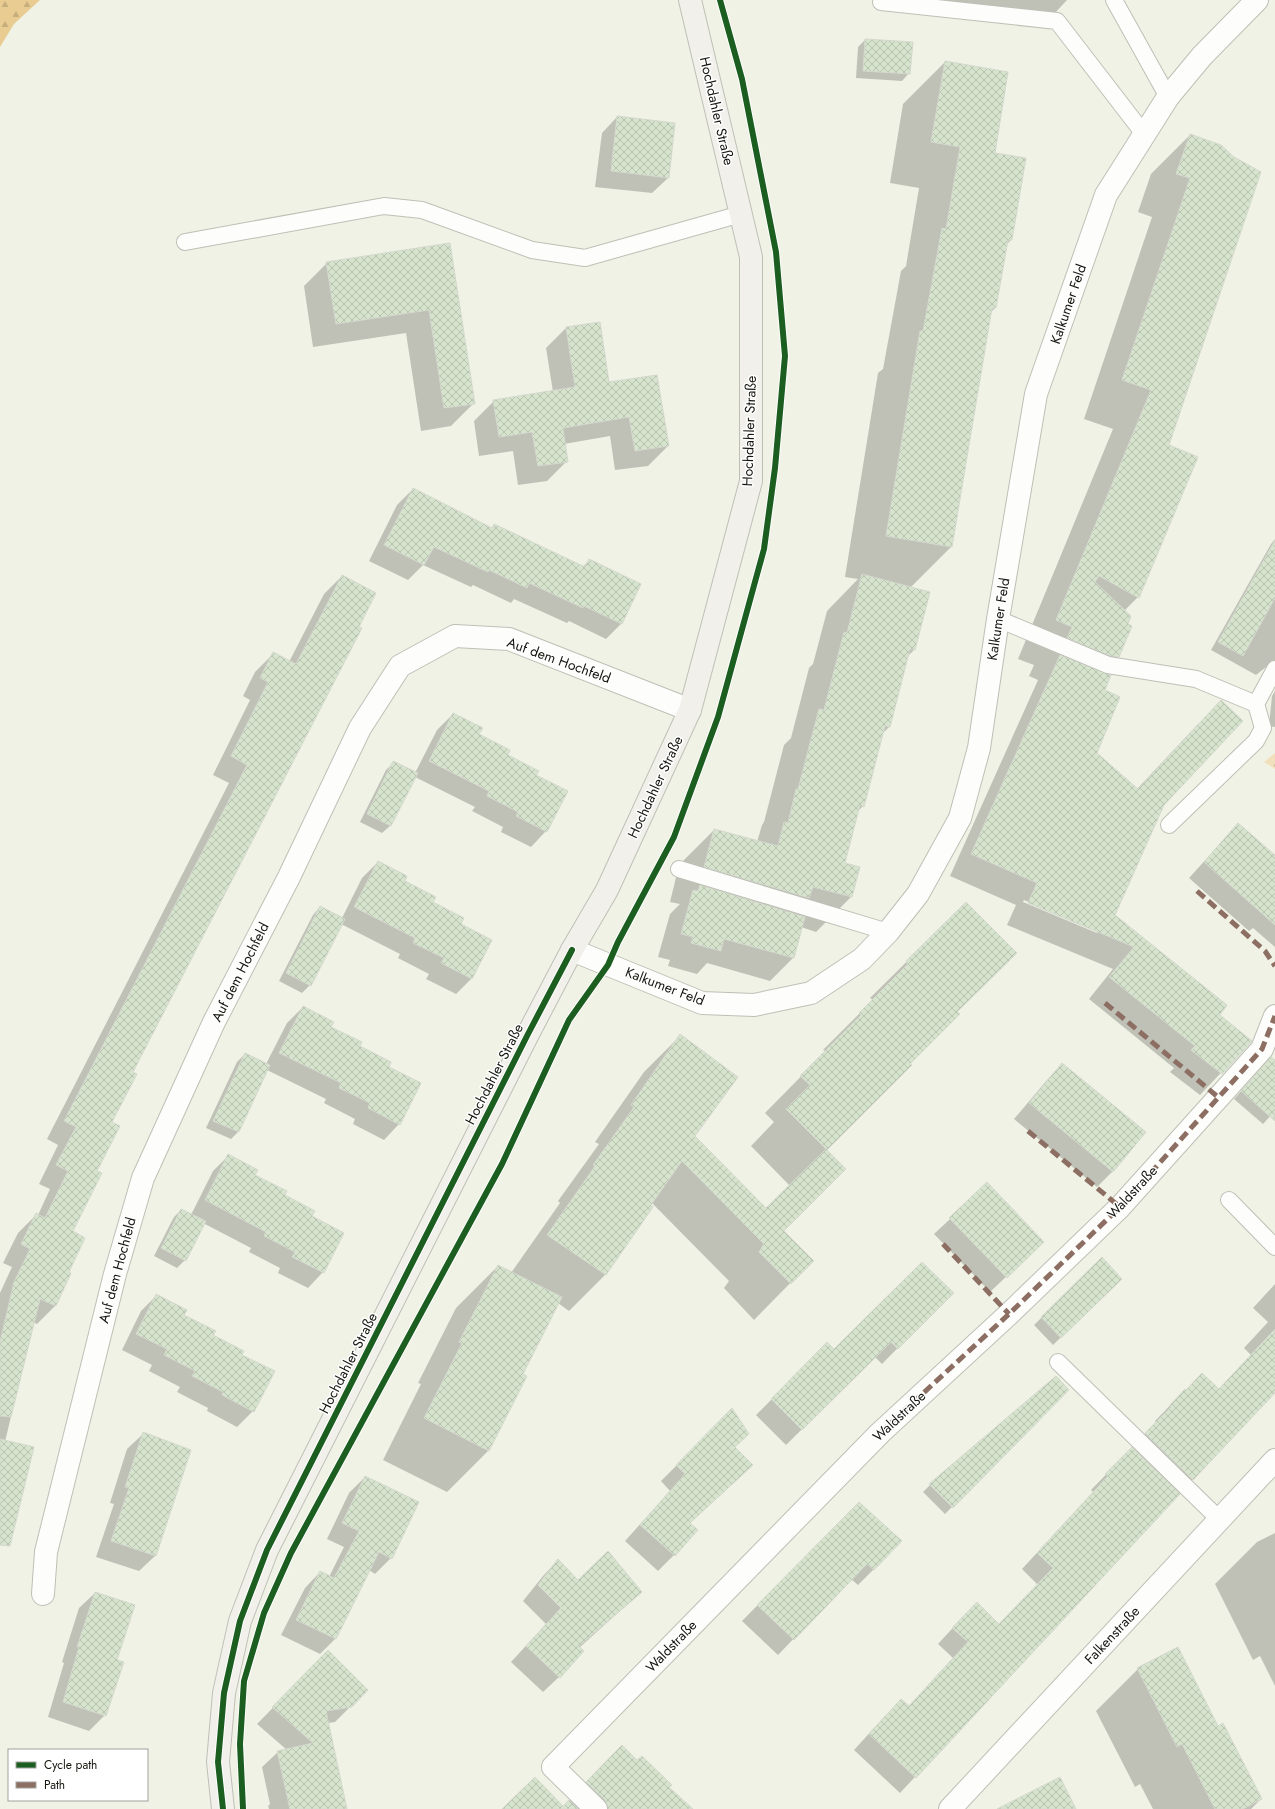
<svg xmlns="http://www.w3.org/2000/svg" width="1275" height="1809" font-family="Jost,sans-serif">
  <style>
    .forest { fill: url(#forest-firs) }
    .park { fill: url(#park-tufts) }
    .shadow { fill: #0003; fill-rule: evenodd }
    .building { fill: url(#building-cross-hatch); stroke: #d4d8ce }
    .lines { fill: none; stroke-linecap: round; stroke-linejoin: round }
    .lane-casing { stroke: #bec0b6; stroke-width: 18 }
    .street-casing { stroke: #bec0b6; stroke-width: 24 }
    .secondary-casing { stroke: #bec0b6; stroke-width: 24 }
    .lane { stroke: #fdfdfb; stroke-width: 16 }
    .street { stroke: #fdfdfb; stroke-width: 22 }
    .secondary { stroke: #f1f0eb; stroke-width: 22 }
    .quiet { stroke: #8d6e63; stroke-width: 5; stroke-dasharray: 10 5; stroke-linecap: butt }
    .cycleway-casing { stroke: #fff; stroke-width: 8 }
    .cycleway { stroke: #1b5e20; stroke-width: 6 }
    .labels { text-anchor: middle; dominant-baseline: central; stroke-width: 3; stroke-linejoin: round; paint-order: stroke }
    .street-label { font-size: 14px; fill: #14160d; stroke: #fff }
  </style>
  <defs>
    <pattern id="forest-firs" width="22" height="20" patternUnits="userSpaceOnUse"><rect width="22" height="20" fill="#e8cc92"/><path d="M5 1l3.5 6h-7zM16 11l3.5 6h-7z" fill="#c6ae7d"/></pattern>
    <pattern id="park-tufts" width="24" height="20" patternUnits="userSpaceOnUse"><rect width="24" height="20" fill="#f2e0bc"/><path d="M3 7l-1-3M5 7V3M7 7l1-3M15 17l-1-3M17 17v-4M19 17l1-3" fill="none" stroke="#cfbfa0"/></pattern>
    <pattern id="building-cross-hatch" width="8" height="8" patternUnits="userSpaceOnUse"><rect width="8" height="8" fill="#d7e4cd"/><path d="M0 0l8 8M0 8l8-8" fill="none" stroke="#b8c3af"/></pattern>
  </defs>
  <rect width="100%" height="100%" fill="#eff2e5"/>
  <!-- forest -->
  <polygon class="forest" points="0,0 40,0 14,24 0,47"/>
  <!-- park -->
  <polygon class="park" points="1275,753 1275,769 1264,762"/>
  <!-- shadow -->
  <g class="shadow">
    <polygon points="892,0 1067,0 1055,13"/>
    <polygon points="865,40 909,73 902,81 856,78 858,47"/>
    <polygon points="945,62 994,153 1011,240 1006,245 995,308 990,313 951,547 910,588 929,593 914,650 906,658 889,727 882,734 863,806 857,812 843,864 851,897 816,932 801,927 793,958 770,981 707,963 697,974 668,966 670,960 658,957 670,914 680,904 670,902 679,865 714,830 757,842 762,825 764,822 784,745 791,738 809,668 813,664 827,611 858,579 845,577 878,373 883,369 901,271 906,266 919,188 890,183 903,104"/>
    <polygon points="617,117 668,178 652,193 595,187 602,133"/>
    <path d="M1190,135L1221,146L1168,446L1138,597L1124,611L1118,657L1102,673L1104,690L1096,753L1137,789L1199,723L1114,916L1218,1015L1250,1042L1200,1095L1170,1072L1174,1068L1089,999L1113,969L1007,925L1016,905L950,876L1038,680L1029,676L1034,665L1018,659L1113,429L1084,419L1152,217L1138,212L1151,174ZM1024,900L1097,931V933L1023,902Z"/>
    <polygon points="449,245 474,403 451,426 421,431 406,333 313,347 304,286 327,263"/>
    <polygon points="599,323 608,383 668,446 648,466 615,470 610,436 564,444 567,461 547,481 518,485 513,451 479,456 474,421 494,401 553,392 546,348 566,328"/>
    <polygon points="413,489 491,529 495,525 583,567 589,560 622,623 606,639 569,621 567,623 514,599 511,603 473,585 471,587 423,565 408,580 369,561 397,505"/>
    <polygon points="1275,539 1275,671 1271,668 1266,667 1256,675 1211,650 1271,544"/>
    <polygon points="342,576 111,1123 96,1171 72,1232 67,1272 70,1274 55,1306 37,1324 33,1322 5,1442 0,1533 0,1293 12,1267 3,1263 18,1233 36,1215 38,1215 50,1189 39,1184 58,1145 47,1139 229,783 213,775 250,700 243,696 255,672 273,654 289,662 324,594"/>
    <polygon points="1275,691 1275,727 1269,726 1272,696"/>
    <polygon points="453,714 506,755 546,831 531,847 501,832 503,827 472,811 475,807 415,777 390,826 382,833 360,822 386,770 394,762 415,773 437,730"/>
    <polygon points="1238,824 1275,856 1275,947 1253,928 1249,931 1189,878"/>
    <polygon points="378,862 460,924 491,940 471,979 456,994 426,979 429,974 398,958 400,954 341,924 310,985 302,993 279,981 313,915 320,907 342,918 362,878"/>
    <polygon points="966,903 956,1012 826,1150 783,1231 812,1261 754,1320 724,1288 729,1281 651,1202 649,1205 652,1207 605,1275 569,1311 558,1303 522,1374 525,1376 488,1451 447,1492 383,1460 421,1384 418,1383 456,1308 498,1266 511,1273 560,1203 558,1201 599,1144 595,1142 644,1072 680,1036 694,1137 766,1210 790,1186 751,1146 774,1122 765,1113 826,1051 823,1050 873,1000 870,998"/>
    <polygon points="303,1007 359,1046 399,1124 384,1140 353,1124 355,1119 324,1103 326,1099 267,1070 238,1132 231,1139 206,1128 237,1062 245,1054 266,1064 287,1023"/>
    <polygon points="1275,1061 1275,1111 1263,1124 1234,1099 1264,1066"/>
    <polygon points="1062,1064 1145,1132 1112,1172 1097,1187 1014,1119 1047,1080"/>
    <polygon points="228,1156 311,1217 323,1272 308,1288 278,1273 280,1268 249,1252 251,1248 203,1223 185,1260 177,1268 154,1256 174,1217 181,1210 191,1215 213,1171"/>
    <polygon points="950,1219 1027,1257 990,1292 934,1234"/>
    <polygon points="1102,1259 1121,1279 1053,1345 1034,1325"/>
    <polygon points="1275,1284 1275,1391 900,1793 854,1750 885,1716 908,1707 953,1658 938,1644 961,1619 999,1625 1038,1585 1022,1569 1093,1492 1091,1490 1156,1423 1155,1421 1185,1390 1218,1390 1251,1355 1244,1348 1268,1322 1253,1308"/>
    <polygon points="952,1293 882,1364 875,1357 786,1445 756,1415 827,1344 834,1350"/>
    <polygon points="156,1296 183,1316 241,1355 253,1411 237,1427 207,1411 208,1408 177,1392 180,1387 149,1371 152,1365 122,1350 141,1311"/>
    <polygon points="1068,1390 945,1514 923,1492 930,1485"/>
    <polygon points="732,1410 734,1447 752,1465 689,1524 674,1555 658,1571 625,1541 670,1491 661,1481"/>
    <polygon points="143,1434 155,1556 139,1571 96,1557 114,1504 110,1503 127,1449"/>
    <polygon points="365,1477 391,1558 375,1574 369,1570 335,1639 320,1654 281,1635 305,1588 320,1572 329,1577 344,1547 327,1539 349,1493"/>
    <polygon points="859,1503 874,1569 858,1585 851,1579 778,1655 742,1621"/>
    <polygon points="1275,1533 1275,1686 1260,1656 1253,1660 1215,1584 1257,1542"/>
    <polygon points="558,1560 578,1581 641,1592 579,1648 559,1677 543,1692 511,1662 546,1624 523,1601 543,1576"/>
    <polygon points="95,1593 115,1660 105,1715 89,1731 48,1717 64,1663 62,1662 79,1608"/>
    <polygon points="1178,1649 1217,1727 1261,1799 1251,1809 1153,1809 1140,1784 1135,1787 1096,1711 1138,1669"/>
    <polygon points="313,1667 351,1706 335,1722 328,1723 342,1809 269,1809 268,1806 270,1804 262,1767 278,1752 287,1750 257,1724"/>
    <polygon points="602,1766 668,1788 692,1809 504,1809 560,1804 564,1807"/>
  </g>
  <!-- building -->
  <g class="building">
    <polygon points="865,39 913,42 910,74 863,71"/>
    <polygon points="945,61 1008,72 995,153 1026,158 1012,240 1008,240 996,308 992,308 952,547 886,536 920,331 923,331 942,228 946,229 960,147 931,142"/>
    <polygon points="617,116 675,123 669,178 611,171"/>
    <polygon points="1190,134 1221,145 1234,157 1261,172 1169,445 1198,457 1139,598 1099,576 1095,582 1131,616 1128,624 1132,626 1119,657 1111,656 1067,638 1072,627 1056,620 1151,390 1122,380 1190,178 1176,174"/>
    <polygon points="450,243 475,404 444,408 429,310 336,324 326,262"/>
    <polygon points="600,322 609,382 657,375 669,446 635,451 629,417 563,428 568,462 538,466 532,432 499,437 493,400 575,387 566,327"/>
    <polygon points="413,488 492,528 494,524 585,567 589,559 641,584 622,624 584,606 583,608 529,583 527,588 489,570 488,572 434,547 424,565 384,545"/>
    <polygon points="1275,540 1275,598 1243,656 1218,642"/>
    <polygon points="862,574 930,592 915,650 910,649 890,727 885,726 864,807 860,805 845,863 860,867 852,897 813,887 809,898 704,867 714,829 778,846 784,822 788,823 796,789 798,789 819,709 824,710 844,632 847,633"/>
    <polygon points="342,575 376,593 359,627 362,628 133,1072 137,1074 112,1122 120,1126 97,1171 102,1173 73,1231 85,1238 69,1272 71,1273 56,1306 40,1299 11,1417 0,1416 0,1342 14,1282 30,1249 21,1244 36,1213 45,1218 68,1171 56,1165 76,1127 64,1121 247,765 231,756 268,682 260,678 273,652 296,664"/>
    <polygon points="1060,655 1111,675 1105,690 1120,697 1097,753 1138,789 1221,700 1243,721 1164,805 1115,915 1227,1005 1220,1015 1252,1041 1222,1074 1191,1050 1195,1046 1109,977 1134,947 1028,903 1037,883 971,854"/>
    <polygon points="453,713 483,728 479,734 510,750 508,755 539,771 536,775 568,791 547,832 516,816 518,812 487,796 489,791 429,761"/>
    <polygon points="393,761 418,773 391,826 367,814"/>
    <polygon points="1238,823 1275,855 1275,925 1204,862"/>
    <polygon points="378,861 407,876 405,881 436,897 433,902 464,918 461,924 492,940 472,979 441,963 444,958 413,943 415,938 354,907"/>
    <polygon points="700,885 805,917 794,958 724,939 721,951 691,943 693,937 681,934 693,890 698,891"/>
    <polygon points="966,902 1017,953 957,1012 960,1014 910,1064 912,1065 827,1150 846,1169 784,1231 814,1261 791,1284 759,1252 764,1244 682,1161 651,1205 653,1207 606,1275 547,1235 595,1166 593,1165 634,1107 631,1105 680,1034 738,1077 695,1136 766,1208 826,1149 786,1109 810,1085 800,1076 861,1015 859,1013 908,964 906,961"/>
    <polygon points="320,906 345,919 311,986 286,973"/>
    <polygon points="303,1006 334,1022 331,1027 362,1042 360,1046 391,1062 389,1067 421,1083 400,1125 368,1108 370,1103 339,1088 341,1083 279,1053"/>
    <polygon points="245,1053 270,1065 239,1132 213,1121"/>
    <polygon points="1271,1057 1275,1060 1275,1121 1241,1091"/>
    <polygon points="1062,1063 1146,1132 1113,1172 1029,1103"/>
    <polygon points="228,1154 258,1170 255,1175 287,1191 285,1195 315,1211 312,1216 344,1233 324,1273 292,1257 295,1252 264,1236 266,1232 205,1200"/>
    <polygon points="987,1182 1044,1242 1007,1278 949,1218"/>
    <polygon points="181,1209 206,1221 186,1261 161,1248"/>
    <polygon points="1102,1257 1122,1279 1061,1338 1041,1317"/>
    <polygon points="922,1262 954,1293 898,1349 891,1342 802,1430 771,1399 827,1342 834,1349"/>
    <polygon points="498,1265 562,1297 523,1374 527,1376 489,1451 424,1418 462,1343 459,1342"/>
    <polygon points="156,1294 187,1310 184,1315 216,1331 213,1335 244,1351 242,1355 275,1371 254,1412 222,1395 223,1392 192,1376 195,1371 164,1355 167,1349 136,1334"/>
    <polygon points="1275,1329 1275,1393 1193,1480 1145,1433 1171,1407 1170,1405 1185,1389 1186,1390 1202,1373 1219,1389"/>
    <polygon points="1056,1376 1069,1390 953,1508 929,1484"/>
    <polygon points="732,1408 749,1434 735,1447 753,1465 690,1523 698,1530 675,1556 640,1525 685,1474 676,1465"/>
    <polygon points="143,1432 191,1450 156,1556 111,1541 129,1488 125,1487"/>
    <polygon points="0,1439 34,1447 10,1546 0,1545"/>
    <polygon points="1132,1447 1180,1494 916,1778 869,1734 901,1699 909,1706 968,1642 952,1628 977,1602 999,1624 1053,1568 1037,1553 1108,1476 1105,1474"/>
    <polygon points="365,1476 419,1502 392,1559 379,1552 336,1639 296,1620 320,1571 334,1578 359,1531 342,1523"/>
    <polygon points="859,1502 902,1541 874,1570 867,1564 794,1640 757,1605"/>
    <polygon points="608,1551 642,1592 579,1646 584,1651 560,1678 526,1646 561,1608 538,1585 558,1559 578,1580"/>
    <polygon points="95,1592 135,1605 117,1660 124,1662 106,1716 63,1702 79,1647 77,1647"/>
    <polygon points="1178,1647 1218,1726 1223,1723 1262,1799 1243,1809 1215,1809 1182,1744 1177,1747 1137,1668"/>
    <polygon points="328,1650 368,1690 352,1707 326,1711 347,1809 290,1809 277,1751 313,1743 272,1707"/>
    <polygon points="622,1745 637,1760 642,1756 672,1785 669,1787 693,1809 608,1809 605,1800 586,1782"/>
    <polygon points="535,1777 563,1806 569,1800 578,1809 502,1809"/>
    <polygon points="1060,1777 1076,1809 997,1809"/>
  </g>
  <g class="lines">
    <!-- lane casing -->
    <g class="lane-casing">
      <g id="lane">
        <polyline points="1114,0 1168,97"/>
        <polyline points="881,2 1057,21 1144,134"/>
        <polyline points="185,242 384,206 422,210 532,250 585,258 741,214"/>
        <polyline points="998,619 1108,665 1196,679 1256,704 1263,728 1256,741 1169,825"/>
        <polyline points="1256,704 1275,669"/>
        <polyline points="679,869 888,932"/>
        <polyline points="1229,1200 1275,1247"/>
        <polyline points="1058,1362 1220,1520"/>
      </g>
    </g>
    <!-- street casing -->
    <g class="street-casing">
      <g id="street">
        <polyline points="572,950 702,1003 754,1005 811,993 862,959 888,932 918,894 960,818 979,748 998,619 1036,394 1106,195 1168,97 1202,56 1257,0"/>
        <polyline points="43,1594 46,1552 115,1274 143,1178 214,1022 289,877 360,728 400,666 455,636 509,639 690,710"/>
        <polyline points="596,1809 553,1767 880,1433 1009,1314 1120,1207 1262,1049 1275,1016"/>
        <polyline points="950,1809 1275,1460"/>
      </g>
    </g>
    <!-- secondary casing -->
    <g class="secondary-casing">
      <polyline id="secondary" points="223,1809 218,1762 224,1693 240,1621 267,1550 528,1034 572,950 607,890 690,710 751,481 751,257 690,0"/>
    </g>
    <!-- lane -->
    <use href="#lane" class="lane"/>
    <!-- street -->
    <use href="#street" class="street"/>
    <!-- secondary -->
    <use href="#secondary" class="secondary"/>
    <!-- quiet -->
    <g class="quiet">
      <polyline points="1197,891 1265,951 1275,966"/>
      <polyline points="1105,1003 1218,1097"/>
      <polyline points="1028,1131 1120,1207"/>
      <polyline points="943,1244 1009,1314"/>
      <polyline points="880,1433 1009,1314 1120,1207 1262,1049 1275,1016"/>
    </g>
    <!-- cycleway casing -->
    <g class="cycleway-casing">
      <g id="cycleway">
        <polyline points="223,1809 218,1762 224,1693 240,1621 267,1550 528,1034 572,950"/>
        <polyline points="243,1809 240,1744 244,1681 264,1613 291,1553 502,1164 569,1020 608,965 618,942 674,837 718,717 764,549 775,468 785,356 776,252 742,79 720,0"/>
      </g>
    </g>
    <!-- cycleway -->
    <use href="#cycleway" class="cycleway"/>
  </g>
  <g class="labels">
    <!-- street labels -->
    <g class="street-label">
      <text transform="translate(717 111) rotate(77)">Hochdahler Straße</text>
      <text transform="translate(1068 304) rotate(-71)">Kalkumer Feld</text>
      <text transform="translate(749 431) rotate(-88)">Hochdahler Straße</text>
      <text transform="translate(998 619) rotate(-81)">Kalkumer Feld</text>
      <text transform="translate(559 660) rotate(20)">Auf dem Hochfeld</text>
      <text transform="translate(655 787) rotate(-65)">Hochdahler Straße</text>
      <text transform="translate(240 972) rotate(-63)">Auf dem Hochfeld</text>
      <text transform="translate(665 986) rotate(21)">Kalkumer Feld</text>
      <text transform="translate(494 1074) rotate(-63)">Hochdahler Straße</text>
      <text transform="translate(1132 1192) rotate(-47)">Waldstraße</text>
      <text transform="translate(117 1270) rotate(-75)">Auf dem Hochfeld</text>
      <text transform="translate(348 1363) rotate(-63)">Hochdahler Straße</text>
      <text transform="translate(899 1416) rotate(-43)">Waldstraße</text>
      <text transform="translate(1112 1635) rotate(-47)">Falkenstraße</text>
      <text transform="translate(671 1646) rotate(-46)">Waldstraße</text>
    </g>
  </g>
  <!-- legend -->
  <rect x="8" y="1749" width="140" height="52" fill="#ffffff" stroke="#a1a29e"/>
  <rect x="16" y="1762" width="20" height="6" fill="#1b5e20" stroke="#a1a29e"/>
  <text x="44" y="1769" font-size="12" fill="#14160d">Cycle path</text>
  <rect x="16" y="1782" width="20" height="6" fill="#8d6e63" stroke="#a1a29e"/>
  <text x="44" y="1789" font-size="12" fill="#14160d">Path</text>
</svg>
